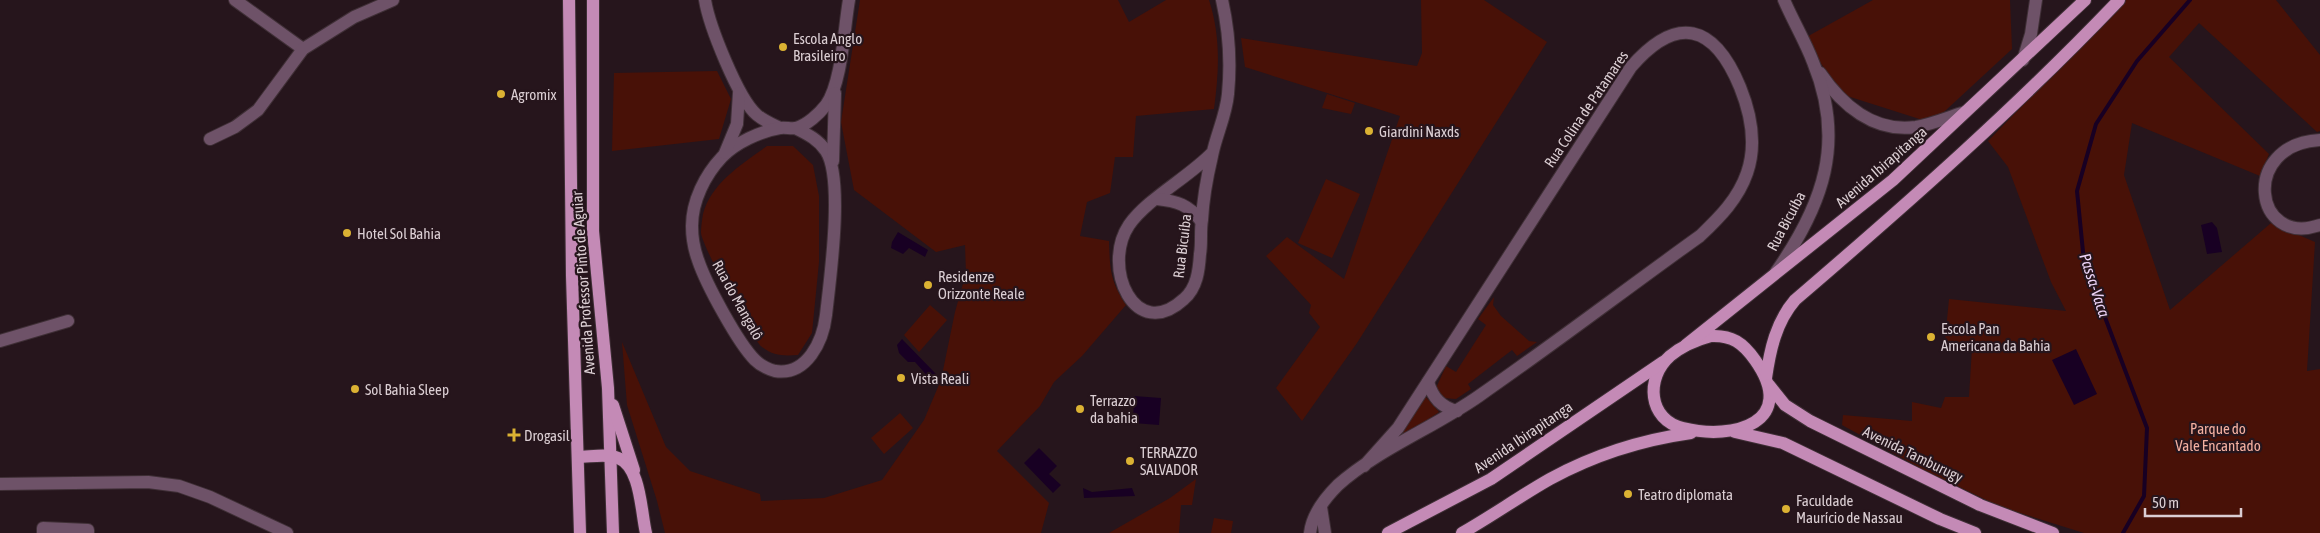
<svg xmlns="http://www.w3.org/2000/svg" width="2320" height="533" font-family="'Asap Condensed',sans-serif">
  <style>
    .green { fill: #481107 }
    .water { fill: #180023 }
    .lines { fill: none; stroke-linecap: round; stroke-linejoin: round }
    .stream { stroke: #180023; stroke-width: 4 }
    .minor-casing { stroke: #3f2f36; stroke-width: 14 }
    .major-casing { stroke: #3f2f36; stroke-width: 14 }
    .minor { stroke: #6e5268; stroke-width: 12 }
    .major { stroke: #c48ab6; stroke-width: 12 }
    .poi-dot { fill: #dbb233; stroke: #26151c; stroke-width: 2 }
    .labels { text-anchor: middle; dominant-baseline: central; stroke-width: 4.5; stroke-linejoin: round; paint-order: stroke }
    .poi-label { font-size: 15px; fill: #dbced3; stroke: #26151c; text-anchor: start }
    .street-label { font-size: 15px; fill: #dbced3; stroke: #26151c }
    .park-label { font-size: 15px; fill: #f4b0a1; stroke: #26151c }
    .water-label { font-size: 16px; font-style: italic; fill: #ecd3f6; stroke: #26151c }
  </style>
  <rect width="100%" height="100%" fill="#26151c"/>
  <!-- green -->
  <g class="green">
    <path d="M860,0H1118L1129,22L1166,0H1209C1221,37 1219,71 1214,109L1136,116L1133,157H1115L1110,193L1087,202L1080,236L1109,241C1110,270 1110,280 1126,305L1082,356L1054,382L1040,406L997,451L1049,503L1041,533H665L657,501L627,405L622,342L666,447L690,471L760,494L761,501L824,498L882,480L924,420L941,380L955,312L966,273L965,245L936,252L854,190L841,122Z"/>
    <polygon points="1421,0 1484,0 1547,42 1357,343 1302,421 1276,388 1320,327 1309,313 1311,305 1266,256 1287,237 1344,279 1400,116 1245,67 1241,38 1417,66 1422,53"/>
    <polygon points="1873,0 2010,0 2012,49 1932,123 1844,95 1803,39"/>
    <polygon points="2125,0 2276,0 2320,55 2320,131 2317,132 2199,23 2169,57 2269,154 2260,176 2132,123 2124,175 2170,310 2271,223 2315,242 2307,371 2320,369 2320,533 2084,533 2001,507 1924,470 1842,425 1843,415 1912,421 1912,402 1941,408 1945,397 1969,397 1972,348 1945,341 1949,299 2066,311 2051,282 2008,167 1988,141"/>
    <polygon points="717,71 731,99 719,139 612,151 614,73"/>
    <polygon points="1327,94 1355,103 1351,114 1322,108"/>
    <path d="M767,146H793L813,165L819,196V262L812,333L798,355C783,356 774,356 762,347C753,340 702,246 701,233C701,228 702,220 703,214C711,183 742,164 767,146Z"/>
    <polygon points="1326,179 1360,194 1332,258 1298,243"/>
    <polygon points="1494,297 1493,305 1501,316 1529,341 1537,342 1517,356 1512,350 1468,384 1471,389 1456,399 1443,398 1436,388 1446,366 1456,372 1486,325 1478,319"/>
    <polygon points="930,305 947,320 919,352 904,335"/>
    <polygon points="1426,397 1439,412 1395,443 1407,421"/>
    <polygon points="900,413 913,428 884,454 871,438"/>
    <polygon points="1196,479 1192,505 1181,505 1179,533 1109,533 1170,498"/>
    <polygon points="1214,518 1233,521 1231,533 1211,533"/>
  </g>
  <!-- water -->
  <g class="water">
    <polygon points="2212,222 2217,228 2222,252 2207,254 2201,225"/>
    <polygon points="898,232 928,250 925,257 909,248 903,254 891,248 892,242"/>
    <polygon points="902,339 936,374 930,379 915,362 908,362 899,353 897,345"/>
    <polygon points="2076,349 2097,394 2074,405 2052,360"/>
    <polygon points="1134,396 1161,398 1159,425 1133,423"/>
    <polygon points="1039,448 1057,466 1049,474 1061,485 1053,493 1024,463"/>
    <polygon points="1083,488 1092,492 1132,488 1135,496 1084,498"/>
  </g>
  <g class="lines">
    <!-- stream -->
    <polyline class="stream" points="2123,533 2144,496 2147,428 2084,262 2077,191 2096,124 2137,61 2190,0"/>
    <!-- minor casing -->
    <g class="minor-casing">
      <g id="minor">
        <polyline points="235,0 303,49"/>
        <path d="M705,0C709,25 738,99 757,115C764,121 772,124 780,128"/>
        <polyline points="2023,60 2031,34 2036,0"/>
        <path d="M1820,73C1842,105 1874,133 1916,127C1933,124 1949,117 1965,112"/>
        <path d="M795,128C807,134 818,139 826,151C844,179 830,279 826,315C823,341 807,376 775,371C768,369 761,366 755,360C738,343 706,284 698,260C694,249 692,238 692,226C692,201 705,175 722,157C735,143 761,131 780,128C785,127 791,129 796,128C807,125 819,114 826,105C842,83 844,28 849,0"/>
        <polyline points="210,139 235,127 258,110 303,49 354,17 393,0"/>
        <path d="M2320,140C2240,144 2253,248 2320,225"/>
        <polyline points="725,153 737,124 739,93"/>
        <path d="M1212,153C1189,177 1147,199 1129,225C1101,267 1135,344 1184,299C1197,288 1199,270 1200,254C1202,243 1200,231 1202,220C1203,199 1207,177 1212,156C1216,135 1226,116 1228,94C1231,63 1229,31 1222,0"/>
        <polyline points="833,161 835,93"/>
        <path d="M1157,199C1177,201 1189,205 1201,221"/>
        <path d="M1776,272C1823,205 1846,142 1813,62C1805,41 1793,21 1784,0"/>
        <polyline points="0,341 68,321"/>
        <path d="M1428,382C1433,398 1441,407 1457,411"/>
        <polyline points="0,484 148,482 179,486 210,497 287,533"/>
        <polyline points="1321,507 1325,533"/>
        <polyline points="43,533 43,528 88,530 88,533"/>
        <path d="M1310,533C1312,514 1325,498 1338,485C1377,450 1435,427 1479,396C1554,344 1626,289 1700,236C1720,217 1738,199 1747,173C1757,144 1751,114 1740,87C1714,24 1677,14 1631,67L1398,428L1364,466"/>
      </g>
    </g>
    <!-- major casing -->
    <g class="major-casing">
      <g id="major">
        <polyline points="569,0 572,276 580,533"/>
        <polyline points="593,0 593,231 608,388 613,533"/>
        <path d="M1711,336C1732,335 1743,343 1755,360C1799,422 1734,441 1683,428C1648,420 1645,378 1670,356C1682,346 1696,340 1711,336Z"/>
        <polyline points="1686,345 1893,180 2085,0"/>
        <path d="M1766,378C1770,350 1776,322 1795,300C1907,204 2017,107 2119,0"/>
        <polyline points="1769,385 1785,405 1810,421 1980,505 2053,533"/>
        <polyline points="613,405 634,470"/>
        <polyline points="1735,432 1783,443 1940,519 1975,533"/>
        <path d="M578,457C590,457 607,453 618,458C641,466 641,513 646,533"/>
        <polyline points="1388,533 1491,479 1663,362"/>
        <path d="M1462,533C1492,516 1520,496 1550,479C1594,455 1641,440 1691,433"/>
      </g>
    </g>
    <!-- minor -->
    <use href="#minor" class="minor"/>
    <!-- major -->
    <use href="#major" class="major"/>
  </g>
  <!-- markers -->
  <g class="poi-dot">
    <circle cx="783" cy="47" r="5"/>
    <circle cx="501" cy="94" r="5"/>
    <circle cx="1369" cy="131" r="5"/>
    <circle cx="347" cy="233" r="5"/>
    <circle cx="928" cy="285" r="5"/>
    <circle cx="1931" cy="337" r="5"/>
    <circle cx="901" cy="378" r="5"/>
    <circle cx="355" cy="389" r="5"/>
    <circle cx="1080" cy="409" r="5"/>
    <path d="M511.5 427.5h5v5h5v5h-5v5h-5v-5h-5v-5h5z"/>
    <circle cx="1130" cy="461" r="5"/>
    <circle cx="1628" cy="494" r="5"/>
    <circle cx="1786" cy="509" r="5"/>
  </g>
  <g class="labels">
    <!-- poi labels -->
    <g class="poi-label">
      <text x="793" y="38">Escola Anglo<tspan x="793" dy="17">Brasileiro</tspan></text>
      <text x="511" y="94">Agromix</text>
      <text x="1379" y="131">Giardini Naxds</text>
      <text x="357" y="233">Hotel Sol Bahia</text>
      <text x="938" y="276">Residenze<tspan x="938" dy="17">Orizzonte Reale</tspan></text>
      <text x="1941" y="328">Escola Pan<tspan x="1941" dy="17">Americana da Bahia</tspan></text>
      <text x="911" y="378">Vista Reali</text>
      <text x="365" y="389">Sol Bahia Sleep</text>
      <text x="1090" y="400">Terrazzo<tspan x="1090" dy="17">da bahia</tspan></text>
      <text x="524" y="435">Drogasil</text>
      <text x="1140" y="452">TERRAZZO<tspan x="1140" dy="17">SALVADOR</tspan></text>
      <text x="1638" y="494">Teatro diplomata</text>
      <text x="1796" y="500">Faculdade<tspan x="1796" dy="17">Maurício de Nassau</tspan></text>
    </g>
    <!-- street labels -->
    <g class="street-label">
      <text transform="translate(1586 109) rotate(-56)">Rua Colina de Patamares</text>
      <text transform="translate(1881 167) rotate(-41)">Avenida Ibirapitanga</text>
      <text transform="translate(1786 221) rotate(-62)">Rua Bicuíba</text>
      <text transform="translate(1182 246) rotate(-83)">Rua Bicuíba</text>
      <text transform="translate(583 283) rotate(-94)">Avenida Professor Pinto de Aguiar</text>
      <text transform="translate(738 300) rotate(61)">Rua do Mangalô</text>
      <text transform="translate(1523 437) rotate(-34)">Avenida Ibirapitanga</text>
      <text transform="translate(1913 454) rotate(26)">Avenida Tamburugy</text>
    </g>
    <!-- park labels -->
    <g class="park-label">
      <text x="2218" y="428">Parque do<tspan x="2218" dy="17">Vale Encantado</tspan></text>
    </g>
    <!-- water labels -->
    <g class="water-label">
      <text transform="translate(2095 285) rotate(72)">Passa-Vaca</text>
    </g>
  </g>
  <!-- scale -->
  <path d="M2145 508v8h96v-8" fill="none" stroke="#dbced3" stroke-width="2.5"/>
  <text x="2152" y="508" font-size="15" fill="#dbced3" stroke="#26151c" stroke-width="4" paint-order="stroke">50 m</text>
</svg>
